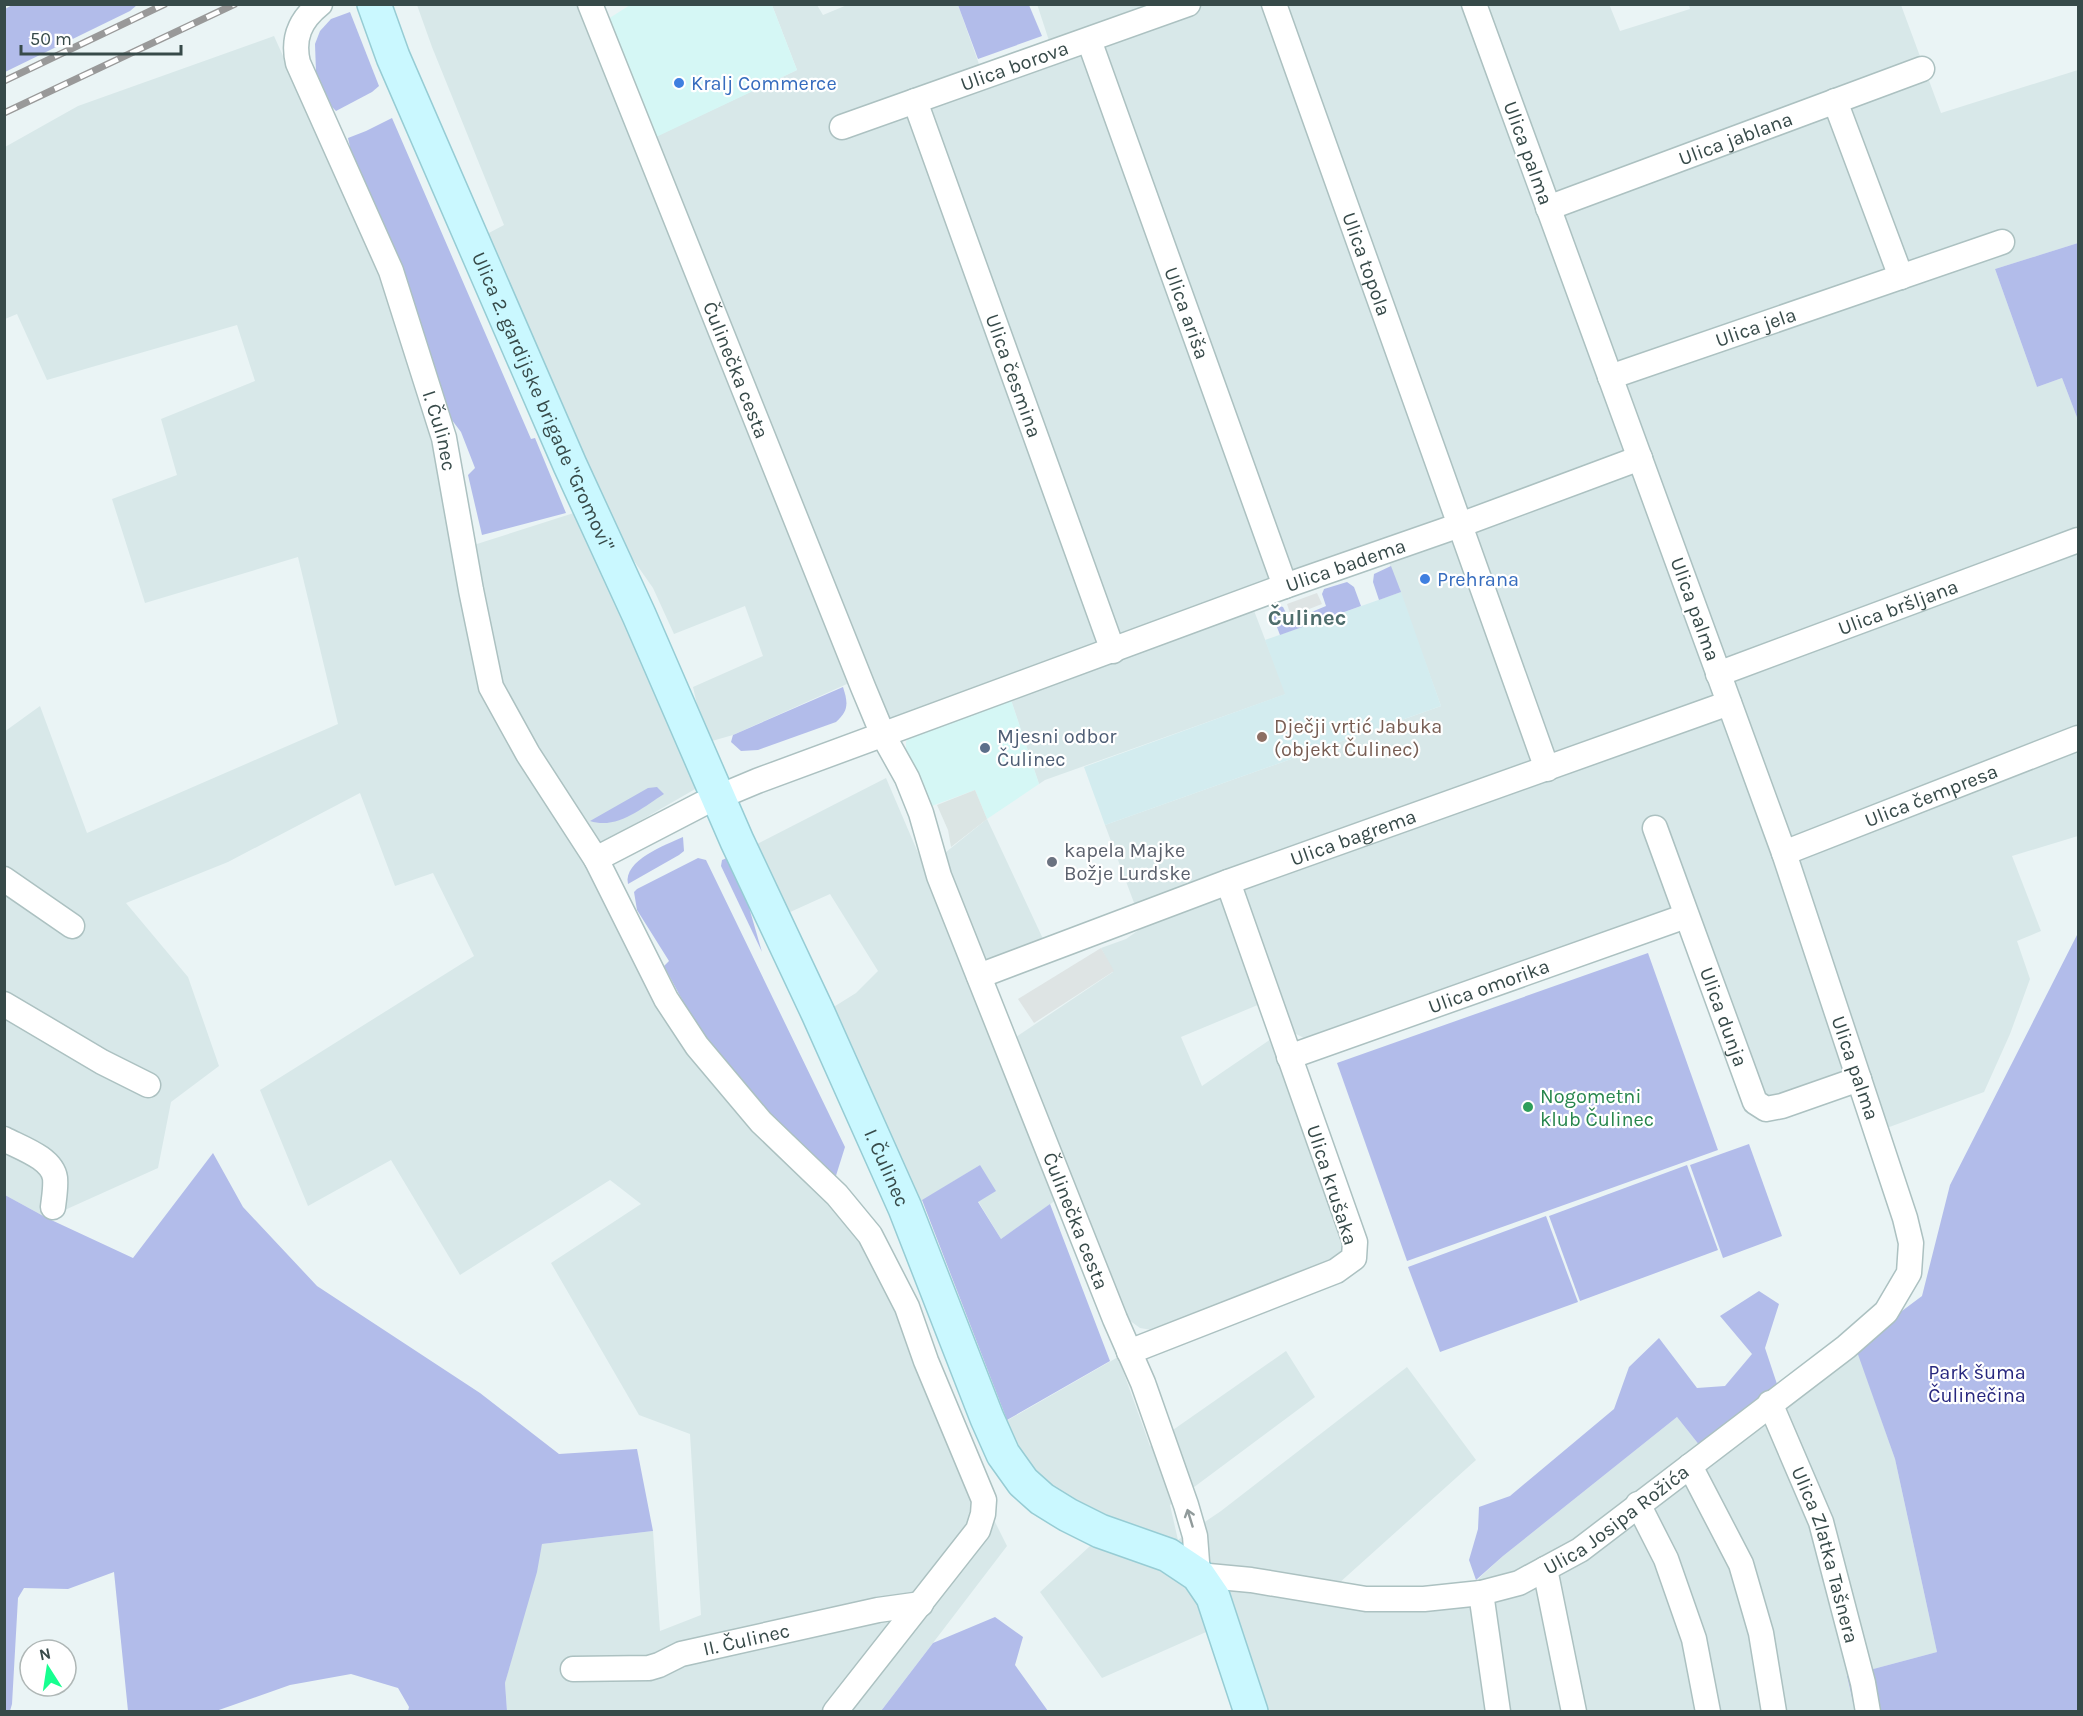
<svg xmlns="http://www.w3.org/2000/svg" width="2083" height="1716" font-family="Karla,sans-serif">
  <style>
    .residential { fill: #d8e8e9 }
    .commercial { fill: #d5f7f5 }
    .industrial { fill: #dbe5e4 }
    .education { fill: #d3ecef }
    .green { fill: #b2bcea }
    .parking { fill: #dee4e4 }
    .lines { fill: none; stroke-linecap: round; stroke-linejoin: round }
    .street-casing { stroke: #acc1c1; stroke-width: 27 }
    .secondary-casing { stroke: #96ccd4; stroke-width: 36 }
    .street { stroke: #fff; stroke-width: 24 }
    .secondary { stroke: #caf8ff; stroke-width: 33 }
    .rail-casing { stroke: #999; stroke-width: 7 }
    .rail { stroke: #fff; stroke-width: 4.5; stroke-dasharray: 14; stroke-linecap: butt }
    .oneway { stroke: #919b9b }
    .shop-dot { fill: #3f7fe0; stroke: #fff; stroke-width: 2 }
    .education-dot { fill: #8d6e63; stroke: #fff; stroke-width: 2 }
    .service-dot { fill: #5c6f8a; stroke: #fff; stroke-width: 2 }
    .worship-dot { fill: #6b7280; stroke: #fff; stroke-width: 2 }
    .leisure-dot { fill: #2e9e5b; stroke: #fff; stroke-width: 2 }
    .labels { text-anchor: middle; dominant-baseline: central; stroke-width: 4.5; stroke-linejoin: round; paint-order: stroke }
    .street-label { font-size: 20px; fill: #374a49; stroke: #fff }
    .shop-label { font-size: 20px; fill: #366cbe; stroke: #fff; text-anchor: start }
    .education-label { font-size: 20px; fill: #785e54; stroke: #fff; text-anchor: start }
    .service-label { font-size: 20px; fill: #4e5e75; stroke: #fff; text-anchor: start }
    .worship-label { font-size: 20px; fill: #5b616d; stroke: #fff; text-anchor: start }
    .leisure-label { font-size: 20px; fill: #27864d; stroke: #fff; text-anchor: start }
    .park-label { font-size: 20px; fill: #28287f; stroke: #fff }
    .quarter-label { font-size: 22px; font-weight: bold; fill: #4e6d6c; stroke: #fff }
  </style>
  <rect width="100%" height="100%" fill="#eaf4f5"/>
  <!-- residential -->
  <g class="residential">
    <polygon points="1037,4 1609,4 1620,31 1690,9 1689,5 1901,5 1941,113 2078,70 2078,243 1995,269 2037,387 2062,378 2078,420 2078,836 2012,856 2041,931 2017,941 2030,979 2010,1034 1984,1092 1884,1129 1864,1068 1779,1097 1769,1096 1761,1089 1693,905 1306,1039 1292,1032 1277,997 1181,1037 1202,1086 1271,1039 1342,1242 1341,1254 1336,1260 1152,1330 1140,1328 1129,1320 1121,1310 1073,1188 1001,1239 978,1201 980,1165 915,1205 832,1008 856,993 878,971 830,894 788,913 757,844 886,778 925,869 987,819 1044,941 965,969 998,1049 1113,972 1101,948 1126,939 1143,927 1105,825 1441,706 1383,546 1248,595 1286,694 1045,780 1039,784 1005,682 895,721 889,719 867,675 733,735 712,741 698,709 693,687 763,656 745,606 674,634 653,588 620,541 485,235 504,225 432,47 417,5 581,5 636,146 797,70 772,5 817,5 823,15 847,5 958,5 985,81 1054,56"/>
    <polygon points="274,36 367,242 403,330 458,550 580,511 697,788 586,852 667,1023 876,1253 958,1448 1007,1546 881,1711 507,1711 505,1683 542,1544 653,1531 660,1631 701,1615 690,1434 639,1415 551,1263 641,1204 610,1180 460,1275 391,1160 308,1206 260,1090 474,956 433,873 395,886 360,793 228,862 126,903 188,977 219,1066 171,1102 158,1168 47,1218 5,1195 4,732 40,706 87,833 338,724 298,557 145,603 112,499 177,475 161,419 255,381 237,325 47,380 17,314 5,319 5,147 78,106"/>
    <polygon points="1851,1332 1895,1459 1937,1652 1847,1676 1855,1712 1261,1711 1231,1621 1102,1678 1040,1592 1114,1524 1045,1487 1001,1424 1118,1357 1150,1446 1286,1351 1315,1397 1170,1505 1178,1540 1221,1511 1407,1367 1476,1460 1318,1602 1457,1603 1477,1580 1503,1556 1677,1417 1700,1446"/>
  </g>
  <!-- commercial -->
  <g class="commercial">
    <polygon points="630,5 772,5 797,70 654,138 608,19"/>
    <polygon points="1010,697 1039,784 987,819 975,790 929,807 906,751 906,742 909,735"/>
  </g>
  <!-- industrial -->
  <polygon class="industrial" points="975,790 987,819 951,847 948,830 937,805"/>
  <!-- education -->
  <polygon class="education" points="1401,592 1441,706 1105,825 1084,767 1285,694 1265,640"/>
  <!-- green -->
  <g class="green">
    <polygon points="14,4 137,4 137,5 130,11 5,72 5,9"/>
    <polygon points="958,5 1029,5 1042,36 978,59"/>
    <polygon points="350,12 379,86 372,92 336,111 332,107 316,72 315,44 320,31 331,19"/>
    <polygon points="392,118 531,439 535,438 566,513 482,535 468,475 475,468 461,432 442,407 349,151 350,147 348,138 366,131"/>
    <polygon points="2078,243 2078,420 2062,378 2037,387 1995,269"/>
    <polygon points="1391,566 1401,592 1379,600 1373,582 1374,574"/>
    <polygon points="1347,582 1354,587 1361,606 1280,635 1272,614 1274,609 1279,606 1283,607 1290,621 1326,606 1322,594 1324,589"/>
    <path d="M843,687C848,703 849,710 836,722L758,750L741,751L731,742L733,735Z"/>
    <path d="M657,787L664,794C642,808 617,830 590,821L648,788Z"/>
    <path d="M683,837L684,851L679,855L628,884C623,860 666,845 683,837Z"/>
    <polygon points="698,858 706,860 845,1147 834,1182 731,1078 695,1024 664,966 669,961 637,910 634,892 637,889"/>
    <polygon points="727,858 746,897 762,952 721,866 722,860"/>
    <polygon points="2078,933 2078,1711 1855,1711 1847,1676 1937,1652 1895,1459 1855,1346 1922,1296 1950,1185"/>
    <polygon points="1648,953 1718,1150 1407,1261 1337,1063"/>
    <polygon points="1749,1144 1782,1236 1723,1258 1690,1165"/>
    <polygon points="213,1153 243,1207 317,1286 480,1393 559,1454 637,1449 653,1531 542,1544 537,1572 505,1683 507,1711 408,1711 409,1707 398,1688 351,1674 290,1685 216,1711 128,1711 114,1572 68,1589 24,1588 18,1598 12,1704 10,1711 5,1711 5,1195 47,1218 133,1258"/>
    <polygon points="980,1165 996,1191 978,1202 1001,1239 1050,1204 1110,1361 1007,1420 922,1200"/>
    <polygon points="1687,1165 1718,1250 1580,1301 1549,1216"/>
    <polygon points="1546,1216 1578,1302 1440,1352 1408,1267"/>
    <polygon points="1759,1291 1779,1304 1765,1348 1778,1387 1700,1446 1677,1417 1503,1556 1476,1580 1469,1560 1478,1529 1479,1507 1510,1496 1614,1409 1629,1367 1659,1338 1697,1388 1725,1386 1752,1354 1720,1316"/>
    <polygon points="995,1617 1023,1637 1015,1665 1048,1711 881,1711 933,1643"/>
  </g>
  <!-- parking -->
  <g class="parking">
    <polygon points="1317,593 1322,604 1291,616 1287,604"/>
    <polygon points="1101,948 1114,971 1034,1023 1018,999"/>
  </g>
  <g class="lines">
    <!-- street casing -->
    <g class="street-casing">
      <g id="street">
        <path id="s1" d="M320,4C300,20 292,38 298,63L391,271L444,438L471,590L491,687L528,754L596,859L666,999L697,1046L761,1122L837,1195L870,1235L907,1307L926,1361L984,1500L983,1514L978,1530L835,1712"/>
        <path id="s2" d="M590,4L863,687L883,735L907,778L921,813L939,876L1115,1319L1143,1383L1186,1505L1195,1536L1198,1575L1251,1580L1366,1599H1424L1481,1593L1519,1583L1580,1550L1846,1347L1886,1312L1909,1273L1911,1243L1905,1218L1784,853L1474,4"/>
        <path id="s3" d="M1274,4L1547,769"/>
        <path id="s4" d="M1089,40L1285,586"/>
        <path id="s5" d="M915,101L1113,651"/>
        <polyline points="1835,101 1901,277"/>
        <path id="s6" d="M842,127L1188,4"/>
        <path id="s7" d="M1548,208L1922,69"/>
        <path id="s8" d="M1610,377L2002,242"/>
        <path id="s9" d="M1718,674L2078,540"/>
        <path id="s10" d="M1655,828L1755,1102L1766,1109L1782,1106L1859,1079"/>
        <path id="s11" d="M1784,853L2078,738"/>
        <path id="s12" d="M596,859L702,804L757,781L1285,586L1460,525L1640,458"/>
        <polyline points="4,879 72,926"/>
        <path id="s13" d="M979,976L1228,882L1729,703"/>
        <polyline points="4,1004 102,1062 148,1085"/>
        <path id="s14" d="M1289,1057L1686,916"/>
        <path d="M4,1139C21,1148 52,1158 55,1178C56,1187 54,1198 53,1207"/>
        <polyline points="1129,1352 1336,1271 1354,1258 1355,1242 1228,882"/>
        <path id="s15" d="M1770,1403L1821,1522L1863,1683L1868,1712"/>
        <polyline points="1690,1466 1741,1564 1761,1633 1774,1712"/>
        <polyline points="1638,1504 1666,1559 1694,1639 1708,1712"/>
        <polyline points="1545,1569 1574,1712"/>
        <polyline points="1481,1593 1498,1712"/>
        <path id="s16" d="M573,1669L649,1668L659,1665L681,1654L878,1610L921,1604"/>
      </g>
    </g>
    <!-- secondary casing -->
    <g class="secondary-casing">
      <g id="secondary">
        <path id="s17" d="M374,4L393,57L570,465L639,615L737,841L818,1013L905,1208L987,1418L1003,1454L1023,1482L1042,1499L1068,1515L1100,1531L1168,1555L1198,1575L1213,1597L1251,1712"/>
      </g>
    </g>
    <!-- street -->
    <use href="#street" class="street"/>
    <!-- secondary -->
    <use href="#secondary" class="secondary"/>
    <!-- rail casing -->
    <g class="rail-casing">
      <g id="rail">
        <polyline points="4,81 165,4"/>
        <polyline points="4,113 235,4"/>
      </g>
    </g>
    <!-- rail -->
    <use href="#rail" class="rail"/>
  </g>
  <!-- one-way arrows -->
  <defs><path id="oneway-shaft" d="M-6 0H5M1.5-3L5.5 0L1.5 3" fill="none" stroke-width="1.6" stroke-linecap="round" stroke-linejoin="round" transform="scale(1.5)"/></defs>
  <use class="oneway" href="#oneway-shaft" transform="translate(1190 1518) rotate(-107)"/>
  <!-- markers -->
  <g class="shop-dot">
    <circle cx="679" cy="83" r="6"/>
    <circle cx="1425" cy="579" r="6"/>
  </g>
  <circle class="education-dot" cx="1262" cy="737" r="6"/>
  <circle class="service-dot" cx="985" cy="748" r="6"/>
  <circle class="worship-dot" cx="1052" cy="862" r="6"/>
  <circle class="leisure-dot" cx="1528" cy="1107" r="6"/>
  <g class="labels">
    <!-- street labels -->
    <g class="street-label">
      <text stroke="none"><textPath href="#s6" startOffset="183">Ulica borova</textPath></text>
      <text stroke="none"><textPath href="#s7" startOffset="200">Ulica jablana</textPath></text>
      <text transform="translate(1528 153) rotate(70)">Ulica palma</text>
      <text stroke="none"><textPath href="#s3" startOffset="276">Ulica topola</textPath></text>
      <text stroke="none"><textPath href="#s4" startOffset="290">Ulica ariša</textPath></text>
      <text stroke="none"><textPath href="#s8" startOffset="154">Ulica jela</textPath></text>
      <text stroke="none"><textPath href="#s2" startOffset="394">Čulinečka cesta</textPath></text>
      <text stroke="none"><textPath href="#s5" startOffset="292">Ulica česmina</textPath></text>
      <text stroke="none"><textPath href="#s17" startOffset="432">Ulica 2. gardijske brigade "Gromovi"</textPath></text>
      <text stroke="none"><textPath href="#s1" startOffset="462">I. Čulinec</textPath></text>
      <text stroke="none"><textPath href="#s12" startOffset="806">Ulica badema</textPath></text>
      <text stroke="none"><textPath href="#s9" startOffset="192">Ulica bršljana</textPath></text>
      <text transform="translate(1695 609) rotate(70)">Ulica palma</text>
      <text stroke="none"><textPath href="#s11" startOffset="158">Ulica čempresa</textPath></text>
      <text stroke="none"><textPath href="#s13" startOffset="399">Ulica bagrema</textPath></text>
      <text stroke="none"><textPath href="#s14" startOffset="212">Ulica omorika</textPath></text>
      <text stroke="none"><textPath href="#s10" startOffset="201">Ulica dunja</textPath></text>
      <text transform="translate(1855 1068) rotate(71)">Ulica palma</text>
      <text stroke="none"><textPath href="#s17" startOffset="1272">I. Čulinec</textPath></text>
      <text transform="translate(1332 1185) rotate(72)">Ulica krušaka</text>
      <text stroke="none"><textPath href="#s2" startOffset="1311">Čulinečka cesta</textPath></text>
      <text stroke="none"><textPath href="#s2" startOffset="2128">Ulica Josipa Rožića</textPath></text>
      <text stroke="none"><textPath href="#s15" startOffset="162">Ulica Zlatka Tašnera</textPath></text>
      <text stroke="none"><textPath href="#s16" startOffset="178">II. Čulinec</textPath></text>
    </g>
    <!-- shop labels -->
    <g class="shop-label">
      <text x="691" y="83">Kralj Commerce</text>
      <text x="1437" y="579">Prehrana</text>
    </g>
    <!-- education labels -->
    <g class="education-label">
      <text x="1274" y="726">Dječji vrtić Jabuka<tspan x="1274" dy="23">(objekt Čulinec)</tspan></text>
    </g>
    <!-- service labels -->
    <g class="service-label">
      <text x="997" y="736">Mjesni odbor<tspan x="997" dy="23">Čulinec</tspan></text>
    </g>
    <!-- worship labels -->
    <g class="worship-label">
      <text x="1064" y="850">kapela Majke<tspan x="1064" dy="23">Božje Lurdske</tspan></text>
    </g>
    <!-- leisure labels -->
    <g class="leisure-label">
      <text x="1540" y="1096">Nogometni<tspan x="1540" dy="23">klub Čulinec</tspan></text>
    </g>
    <!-- park labels -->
    <g class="park-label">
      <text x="1977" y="1372">Park šuma<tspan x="1977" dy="23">Čulinečina</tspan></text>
    </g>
    <!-- quarter labels -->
    <g class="quarter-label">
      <text x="1307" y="618">Čulinec</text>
    </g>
  </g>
  <!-- border -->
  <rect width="2083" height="1716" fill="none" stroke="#374a49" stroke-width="12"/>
  <!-- north arrow -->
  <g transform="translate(48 1668) rotate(348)"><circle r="28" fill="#ffffff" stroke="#afb7b6" stroke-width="1.5"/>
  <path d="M0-4.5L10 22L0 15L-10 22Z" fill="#17ff90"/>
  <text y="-9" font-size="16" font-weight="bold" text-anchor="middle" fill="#374a49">N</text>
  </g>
  <!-- scale -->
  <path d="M21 45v9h160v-9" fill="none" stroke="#374a49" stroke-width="3"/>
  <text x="30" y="45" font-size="18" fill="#374a49" stroke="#ffffff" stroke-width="4.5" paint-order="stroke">50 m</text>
</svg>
